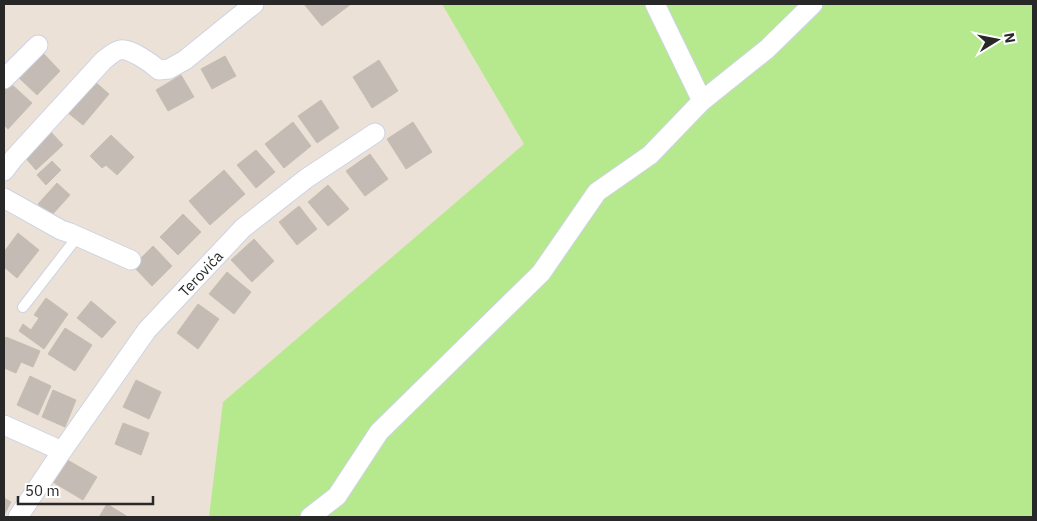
<svg xmlns="http://www.w3.org/2000/svg" width="1037" height="521" font-family="'IBM Plex Sans',sans-serif">
  <style>
    .green { fill: #b6e98d }
    .building { fill: #c3bbb4; stroke: #c7bdb1 }
    .lines { fill: none; stroke-linecap: round; stroke-linejoin: round }
    .service-casing { stroke: #ccd3e3; stroke-width: 12 }
    .minor-casing { stroke: #ccd3e3; stroke-width: 21 }
    .service { stroke: #fff; stroke-width: 10 }
    .minor { stroke: #fff; stroke-width: 19 }
    .labels { text-anchor: middle; dominant-baseline: central; stroke-width: 4.5; stroke-linejoin: round; paint-order: stroke }
    .street-label { font-size: 15px; fill: #282828; stroke: #fff }
  </style>
  <rect width="100%" height="100%" fill="#ece1d7"/>
  <!-- green -->
  <polygon class="green" points="442,4 1033,4 1033,517 209,517 223,402 524,144"/>
  <!-- building -->
  <g class="building">
    <polygon points="304,4 351,4 322,26"/>
    <polygon points="40,50 60,71 37,95 16,75"/>
    <polygon points="225,56 236,76 212,89 201,69"/>
    <polygon points="379,60 398,91 372,108 353,77"/>
    <polygon points="181,75 194,97 168,111 156,90"/>
    <polygon points="93,80 109,94 83,125 67,112"/>
    <polygon points="9,82 32,103 8,129 4,125 4,88"/>
    <polygon points="321,100 339,128 317,143 298,116"/>
    <polygon points="293,122 311,146 284,168 265,144"/>
    <polygon points="413,122 432,152 406,169 387,139"/>
    <polygon points="49,130 63,145 36,170 23,155"/>
    <polygon points="111,135 134,157 117,175 106,165 102,168 90,156"/>
    <polygon points="256,150 275,172 256,188 237,165"/>
    <polygon points="370,154 388,179 365,196 346,171"/>
    <polygon points="52,161 61,170 46,185 37,175"/>
    <polygon points="224,170 245,194 210,225 189,201"/>
    <polygon points="57,183 70,195 51,216 38,204"/>
    <polygon points="328,185 349,209 328,226 308,202"/>
    <polygon points="299,206 317,229 297,245 279,222"/>
    <polygon points="183,214 201,232 178,255 160,237"/>
    <polygon points="18,233 39,250 17,278 4,267 4,252"/>
    <polygon points="254,239 274,261 252,282 231,260"/>
    <polygon points="153,246 172,266 152,286 133,266"/>
    <polygon points="227,272 251,292 234,314 209,294"/>
    <polygon points="46,298 68,314 44,349 19,331 23,324 31,330 39,318 34,315"/>
    <polygon points="91,301 116,322 102,338 77,318"/>
    <polygon points="198,304 219,319 198,349 177,333"/>
    <polygon points="65,328 92,345 75,371 48,354"/>
    <polygon points="6,337 40,351 33,367 21,362 16,373 4,368 4,343"/>
    <polygon points="30,376 51,386 38,415 17,405"/>
    <polygon points="136,380 161,392 149,419 123,407"/>
    <polygon points="53,390 76,400 65,427 42,417"/>
    <polygon points="123,423 149,433 141,455 115,444"/>
    <polygon points="64,458 97,477 83,500 51,481"/>
    <polygon points="4,498 11,502 4,515"/>
    <polygon points="107,504 128,517 99,517"/>
  </g>
  <g class="lines">
    <!-- service casing -->
    <g class="service-casing">
      <polyline id="service" points="23,307 78,236"/>
    </g>
    <!-- minor casing -->
    <g class="minor-casing">
      <g id="minor">
        <polyline points="655,4 702,101"/>
        <polyline points="4,79 38,45"/>
        <path d="M4,171L14,158L103,61C108,57 114,51 120,50C130,48 151,63 159,70L169,69L185,60L254,4"/>
        <polyline points="4,198 61,230 70,233 131,260"/>
        <polyline points="4,425 62,451"/>
        <path id="s1" d="M18,517L62,451L147,330L243,228L307,178L375,133"/>
        <polyline points="310,517 337,496 379,432 541,273 597,192 650,155 702,101 767,49 813,4"/>
      </g>
    </g>
    <!-- service -->
    <use href="#service" class="service"/>
    <!-- minor -->
    <use href="#minor" class="minor"/>
  </g>
  <g class="labels">
    <!-- street labels -->
    <g class="street-label">
      <text stroke="none"><textPath href="#s1" startOffset="305">Terovića</textPath></text>
    </g>
  </g>
  <!-- border -->
  <rect width="1037" height="521" fill="none" stroke="#282828" stroke-width="10"/>
  <!-- north arrow -->
  <g transform="translate(997 40) rotate(80)" stroke="#ffffff" stroke-width="4" paint-order="stroke">
  <path d="M0-4L9 19L0 12L-9 19Z" fill="#282828"/>
  <text y="-8" font-size="14" font-weight="bold" text-anchor="middle" fill="#282828">N</text>
  </g>
  <!-- scale -->
  <path d="M18 496v8h135v-8" fill="none" stroke="#282828" stroke-width="2.5"/>
  <text x="25" y="496" font-size="15" fill="#282828" stroke="#ffffff" stroke-width="4" paint-order="stroke">50 m</text>
</svg>
